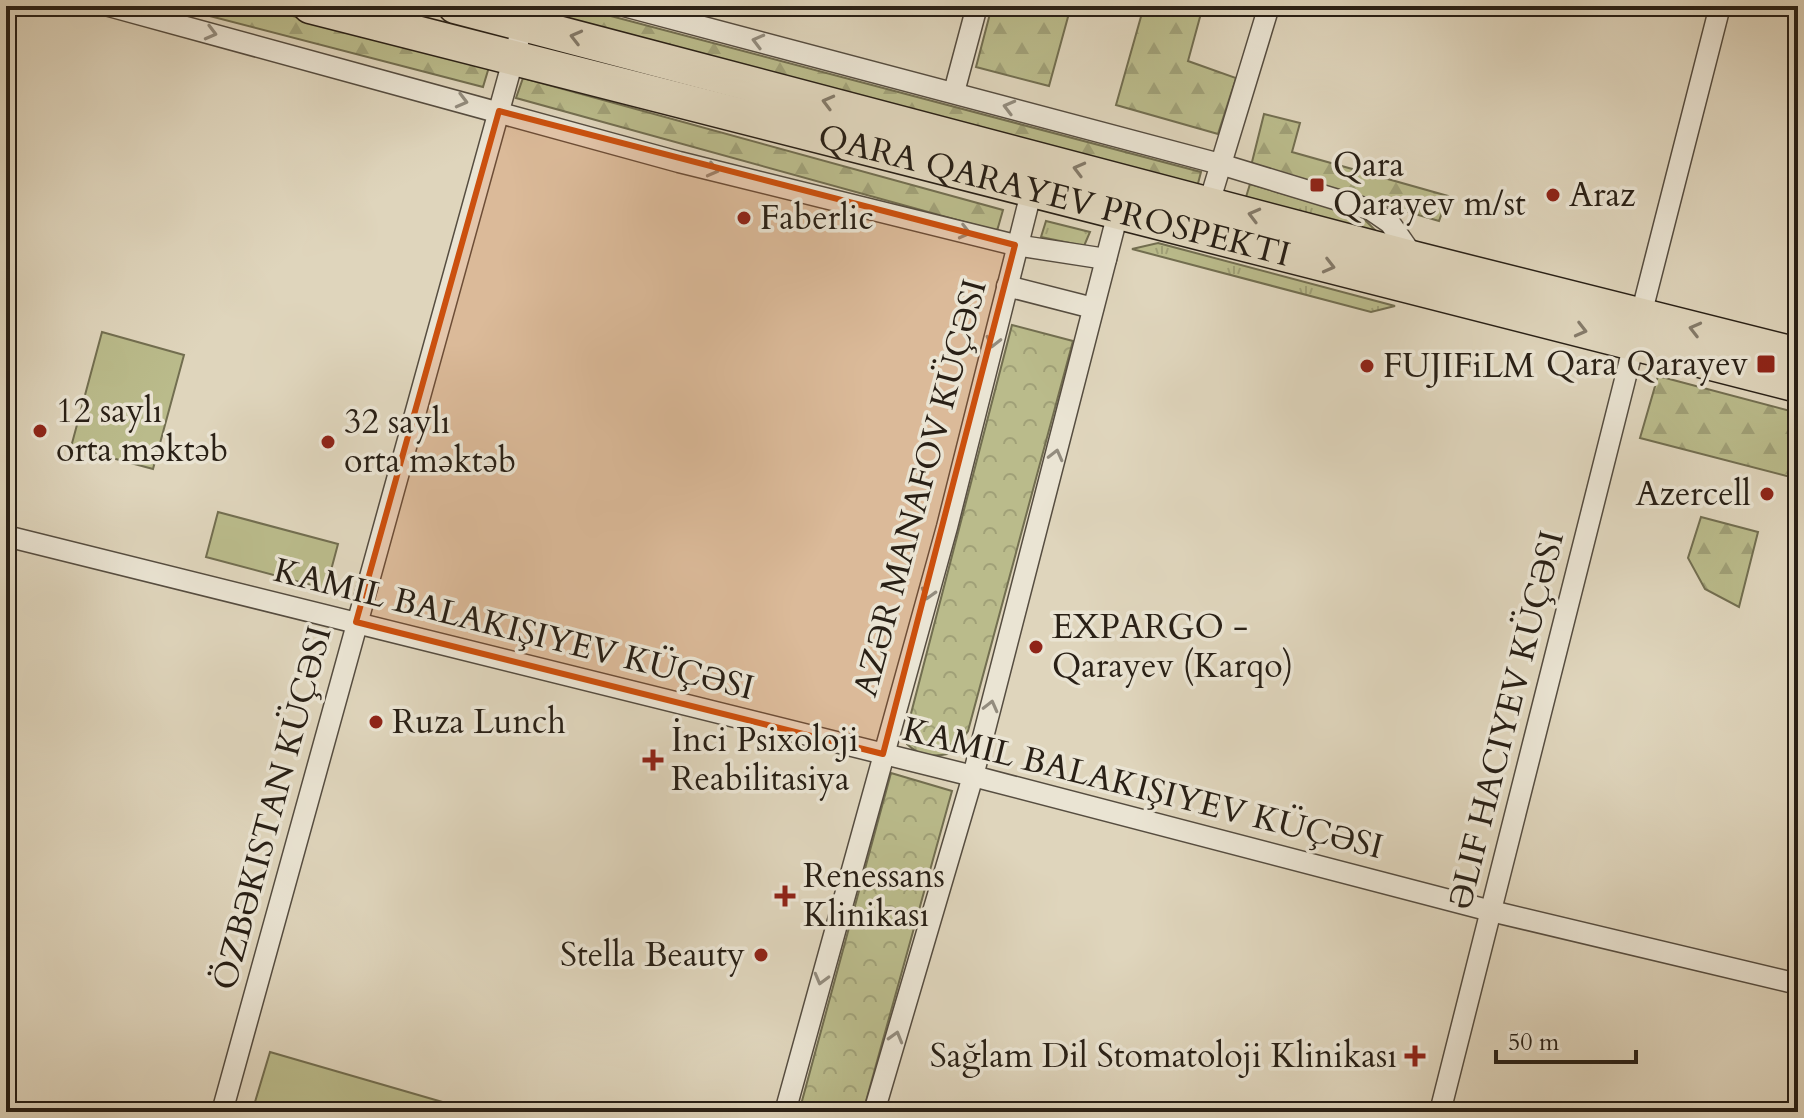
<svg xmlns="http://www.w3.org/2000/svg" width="1804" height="1118" font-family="Cardo,serif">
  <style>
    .grass { fill: url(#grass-tufts); stroke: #726e50; stroke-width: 2 }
    .forest { fill: url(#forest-firs); stroke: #726e50; stroke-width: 2 }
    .park { fill: url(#park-crowns); stroke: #726e50; stroke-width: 2 }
    .pitch { fill: #babb8b; stroke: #726e50; stroke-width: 2 }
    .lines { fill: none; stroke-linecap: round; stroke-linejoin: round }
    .street-casing { stroke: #564d40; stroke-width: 23 }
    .primary-casing { stroke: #292016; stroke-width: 37 }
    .street { stroke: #eae4d3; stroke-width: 20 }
    .primary { stroke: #dfd5bc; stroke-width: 34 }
    .oneway { stroke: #938c7e }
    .oneway2 { stroke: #847a69 }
    .marked { fill: #cb500e; fill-opacity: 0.2; stroke: #cb500e; stroke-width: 6; stroke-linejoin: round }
    .poi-dot { fill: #8f2418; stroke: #eae4d3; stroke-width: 3 }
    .labels { text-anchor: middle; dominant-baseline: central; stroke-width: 7; stroke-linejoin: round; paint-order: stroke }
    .poi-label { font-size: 34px; fill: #292016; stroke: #eae4d3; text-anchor: start }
    .street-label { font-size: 34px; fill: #292016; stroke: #eae4d3 }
  </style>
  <defs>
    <pattern id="grass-tufts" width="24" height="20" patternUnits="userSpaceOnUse" patternTransform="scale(2)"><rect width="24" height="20" fill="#babb8b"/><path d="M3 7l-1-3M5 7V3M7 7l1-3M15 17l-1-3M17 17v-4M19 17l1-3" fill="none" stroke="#a0a077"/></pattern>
    <pattern id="forest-firs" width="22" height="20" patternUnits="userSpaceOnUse" patternTransform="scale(2)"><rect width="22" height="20" fill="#babb8b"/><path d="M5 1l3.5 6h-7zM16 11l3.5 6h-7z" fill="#a0a077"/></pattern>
    <pattern id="park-crowns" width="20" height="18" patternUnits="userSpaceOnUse" patternTransform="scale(2)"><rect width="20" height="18" fill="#babb8b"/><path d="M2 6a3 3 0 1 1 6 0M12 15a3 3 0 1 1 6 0" fill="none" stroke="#a0a077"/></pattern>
  </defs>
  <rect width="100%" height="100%" fill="#dfd5bc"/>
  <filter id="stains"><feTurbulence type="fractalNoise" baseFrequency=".0025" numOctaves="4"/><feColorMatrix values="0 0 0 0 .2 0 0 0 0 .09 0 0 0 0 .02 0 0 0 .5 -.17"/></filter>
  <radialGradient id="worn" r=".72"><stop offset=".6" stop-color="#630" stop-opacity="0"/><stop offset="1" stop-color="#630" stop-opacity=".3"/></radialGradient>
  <!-- grass -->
  <g class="grass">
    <polygon points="1250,184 1362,217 1378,233 1246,197"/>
    <polygon points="1046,221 1090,232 1084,246 1041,237"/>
    <polygon points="1158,243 1395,306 1371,312 1132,249"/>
  </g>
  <!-- forest -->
  <g class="forest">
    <polygon points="171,6 254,6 489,67 483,87"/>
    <polygon points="546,6 573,6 1201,172 1195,195 542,22"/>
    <polygon points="992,6 1071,6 1049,86 976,67"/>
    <polygon points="1144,6 1203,6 1188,61 1236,78 1218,134 1116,105"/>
    <polygon points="523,78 1003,210 997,231 516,98"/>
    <polygon points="1264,114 1300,123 1292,152 1448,196 1439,221 1251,166"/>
    <polygon points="1658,376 1798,413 1798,479 1640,438"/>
    <polygon points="1701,517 1758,532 1739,607 1705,589 1688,558"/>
  </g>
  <!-- park -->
  <g class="park">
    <path d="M1012,325L1073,341L968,731L953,753C934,757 921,758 907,744V729Z"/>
    <polygon points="891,773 952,791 863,1112 799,1112"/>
  </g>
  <!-- pitch -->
  <g class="pitch">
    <polygon points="102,332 184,355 153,469 71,447"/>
    <polygon points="218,512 338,544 326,589 206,557"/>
    <polygon points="270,1052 477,1112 252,1112"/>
  </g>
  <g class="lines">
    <!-- street casing -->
    <g class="street-casing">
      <g id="street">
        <polyline points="109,6 679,162 1015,245 1106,259"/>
        <polyline points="624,6 1220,164 1371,210 1390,223 1415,259"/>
        <polyline points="954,92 977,6"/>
        <polyline points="1206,213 1269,6"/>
        <polyline points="1007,286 1093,308"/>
        <polyline points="1641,315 1720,6"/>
        <polyline points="6,536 973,776 1491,911 1798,984"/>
        <polyline points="222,1112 528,6"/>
        <polyline points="785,1112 947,527 1034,181"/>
        <polyline points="874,1112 973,776 1120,205"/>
        <polyline points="1440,1112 1634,344"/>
      </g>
    </g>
    <!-- primary casing -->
    <g class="primary-casing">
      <g id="primary">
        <path id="s1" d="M310,6L1798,385"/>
        <polyline points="455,6 1415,259 1798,355"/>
      </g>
    </g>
    <!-- street -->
    <use href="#street" class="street"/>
    <!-- primary -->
    <use href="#primary" class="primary"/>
  </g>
  <!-- one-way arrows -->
  <defs><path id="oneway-chevron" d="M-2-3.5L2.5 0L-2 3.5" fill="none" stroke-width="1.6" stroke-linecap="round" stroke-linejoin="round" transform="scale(2)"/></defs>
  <g class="oneway">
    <use href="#oneway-chevron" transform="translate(211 33) rotate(15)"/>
    <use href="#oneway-chevron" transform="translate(758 41) rotate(-165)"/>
    <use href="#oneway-chevron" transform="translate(462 101) rotate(15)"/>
    <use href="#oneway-chevron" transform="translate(1009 107) rotate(-165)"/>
    <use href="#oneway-chevron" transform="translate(713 170) rotate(14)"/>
    <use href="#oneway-chevron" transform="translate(965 232) rotate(14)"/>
    <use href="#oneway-chevron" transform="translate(993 342) rotate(104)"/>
    <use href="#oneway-chevron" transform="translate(1056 455) rotate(-76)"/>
    <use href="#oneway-chevron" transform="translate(928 594) rotate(106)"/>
    <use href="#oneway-chevron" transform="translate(991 706) rotate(-76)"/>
    <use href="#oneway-chevron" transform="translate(821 979) rotate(105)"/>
    <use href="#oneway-chevron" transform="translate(896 1037) rotate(-74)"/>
  </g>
  <g class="oneway2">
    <use href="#oneway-chevron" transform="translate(576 37) rotate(-166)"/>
    <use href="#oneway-chevron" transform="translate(828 102) rotate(-165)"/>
    <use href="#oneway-chevron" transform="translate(1079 169) rotate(-165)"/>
    <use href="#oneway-chevron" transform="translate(1254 215) rotate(-165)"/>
    <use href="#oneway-chevron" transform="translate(1329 266) rotate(14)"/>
    <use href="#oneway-chevron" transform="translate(1695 329) rotate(-166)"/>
    <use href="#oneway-chevron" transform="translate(1581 330) rotate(14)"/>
  </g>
  <!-- marked area -->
  <path class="marked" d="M499,111L1015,245L883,754L356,622Z"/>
  <!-- markers -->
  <g class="poi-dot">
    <rect x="1309" y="177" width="16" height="16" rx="4"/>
    <circle cx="1553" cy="195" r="8"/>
    <circle cx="744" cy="218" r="8"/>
    <rect x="1756" y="354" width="20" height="20" rx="4"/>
    <circle cx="1367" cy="366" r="8"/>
    <circle cx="40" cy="431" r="8"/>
    <circle cx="328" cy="442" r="8"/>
    <circle cx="1767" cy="494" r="8"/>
    <circle cx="1036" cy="647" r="8"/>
    <circle cx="376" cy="722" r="8"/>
    <path d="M649 748h8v8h8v8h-8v8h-8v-8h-8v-8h8z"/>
    <path d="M781 884h8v8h8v8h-8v8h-8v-8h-8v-8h8z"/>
    <circle cx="761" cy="955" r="8"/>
    <path d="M1411 1044h8v8h8v8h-8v8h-8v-8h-8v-8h8z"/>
  </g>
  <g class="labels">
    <!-- poi labels -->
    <g class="poi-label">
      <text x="1333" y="165">Qara<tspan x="1333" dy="39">Qarayev m/st</tspan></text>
      <text x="1569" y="195">Araz</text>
      <text x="760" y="218">Faberlic</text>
      <text x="1748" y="364" text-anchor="end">Qara Qarayev</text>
      <text x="1383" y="366">FUJIFiLM</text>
      <text x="56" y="411">12 saylı<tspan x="56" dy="39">orta məktəb</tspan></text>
      <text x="344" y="422">32 saylı<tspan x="344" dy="39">orta məktəb</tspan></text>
      <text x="1751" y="494" text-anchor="end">Azercell</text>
      <text x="1052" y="627">EXPARGO -<tspan x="1052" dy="39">Qarayev (Karqo)</tspan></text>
      <text x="392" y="722">Ruza Lunch</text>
      <text x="671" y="740">İnci Psixoloji<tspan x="671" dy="39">Reabilitasiya</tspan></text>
      <text x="803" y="876">Renessans<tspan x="803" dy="39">Klinikası</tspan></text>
      <text x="745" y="955" text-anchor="end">Stella Beauty</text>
      <text x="1397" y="1056" text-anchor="end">Sağlam Dil Stomatoloji Klinikası</text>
    </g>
    <!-- street labels -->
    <g class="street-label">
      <text stroke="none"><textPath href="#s1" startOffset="768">QARA QARAYEV PROSPEKTI</textPath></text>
      <text transform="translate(920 488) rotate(-75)">AZƏR MANAFOV KÜÇƏSI</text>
      <text transform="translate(514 629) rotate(14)">KAMIL BALAKIŞIYEV KÜÇƏSI</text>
      <text transform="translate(1506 720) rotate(-76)">ƏLIF HACIYEV KÜÇƏSI</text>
      <text transform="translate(1143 788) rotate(14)">KAMIL BALAKIŞIYEV KÜÇƏSI</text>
      <text transform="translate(272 808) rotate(-75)">ÖZBƏKISTAN KÜÇƏSI</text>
    </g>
  </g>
  <!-- margin -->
  <rect width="1804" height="1118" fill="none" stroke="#dfd5bc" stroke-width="32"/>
  <rect x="8" y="8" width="1788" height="1102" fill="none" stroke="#292016" stroke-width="4"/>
  <rect x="16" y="16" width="1772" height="1086" fill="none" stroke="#292016" stroke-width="2"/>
  <!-- scale -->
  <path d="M1496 1050v12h140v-12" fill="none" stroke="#292016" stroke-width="4"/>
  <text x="1508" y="1050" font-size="24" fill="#292016" stroke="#eae4d3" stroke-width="6" paint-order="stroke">50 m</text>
  <rect width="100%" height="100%" filter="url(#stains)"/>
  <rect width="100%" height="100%" fill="url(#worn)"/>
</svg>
